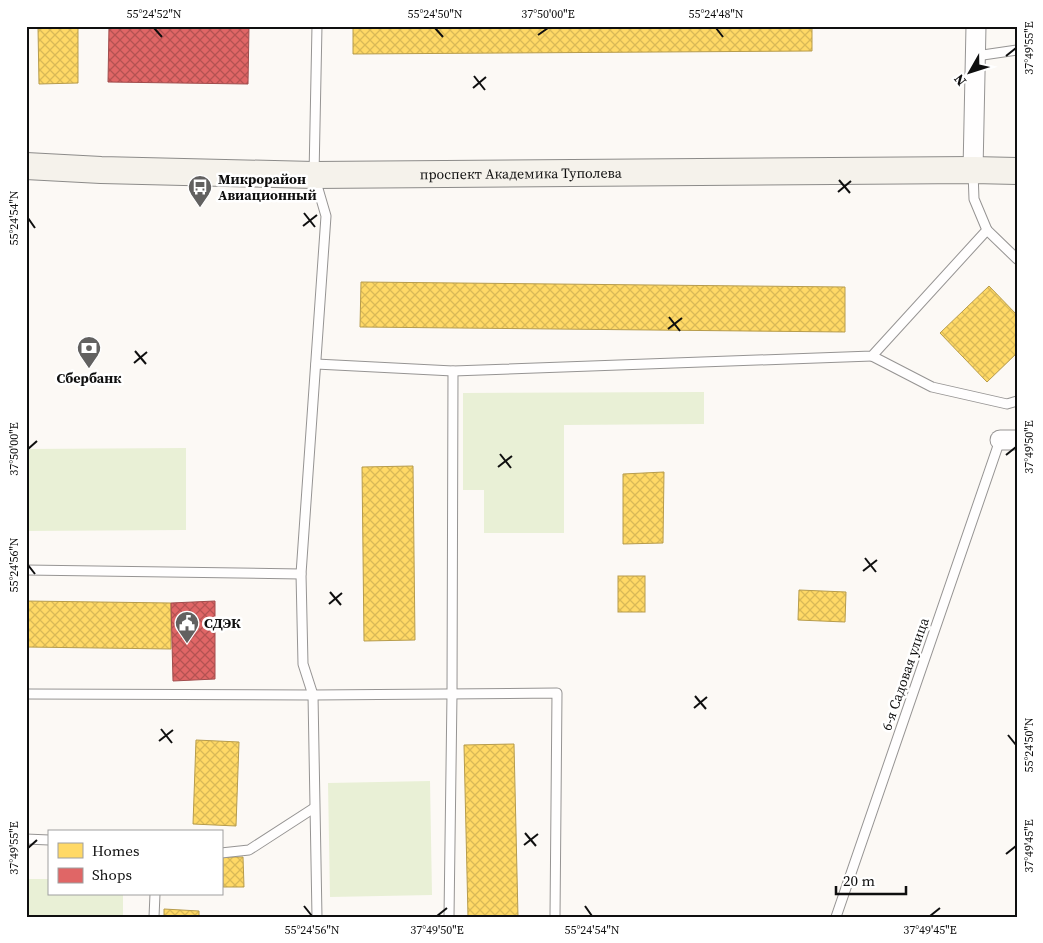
<svg xmlns="http://www.w3.org/2000/svg" width="1043" height="943" font-family="'Source Serif 4',serif">
  <style>
    .green { fill: #e9f0d6 }
    .homes { fill: url(#homes-cross-hatch); stroke: #b79c4c }
    .shops { fill: url(#shops-cross-hatch); stroke: #a14c4c }
    .lines { fill: none; stroke-linecap: round; stroke-linejoin: round }
    .service-casing { stroke: #969493; stroke-width: 11 }
    .minor-casing { stroke: #969493; stroke-width: 21 }
    .secondary-casing { stroke: #8c8b89; stroke-width: 28 }
    .service { stroke: #fffefe; stroke-width: 9 }
    .minor { stroke: #fffefe; stroke-width: 19 }
    .secondary { stroke: #f5f2eb; stroke-width: 26 }
    .ticks { fill: none; stroke: #0f0f0f; stroke-width: 2 }
    .labels { text-anchor: middle; dominant-baseline: central; stroke-width: 5; stroke-linejoin: round; paint-order: stroke }
    .street-label { font-size: 14px; fill: #0f0f0f; stroke: #fff }
    .poi-label { font-size: 14px; font-weight: bold; fill: #0f0f0f; stroke: #fff; text-anchor: start }
    .neatline { fill: none; stroke: #0f0f0f; stroke-width: 2 }
    .ticks-label { font-size: 12px; text-anchor: middle; fill: #0f0f0f }
  </style>
  <defs>
    <pattern id="homes-cross-hatch" width="8" height="8" patternUnits="userSpaceOnUse" patternTransform="scale(1.25)"><rect width="8" height="8" fill="#ffd966"/><path d="M0 0l8 8M0 8l8-8" fill="none" stroke="#d9b957"/></pattern>
    <pattern id="shops-cross-hatch" width="8" height="8" patternUnits="userSpaceOnUse" patternTransform="scale(1.25)"><rect width="8" height="8" fill="#e06666"/><path d="M0 0l8 8M0 8l8-8" fill="none" stroke="#b45252"/></pattern>
  </defs>
  <rect width="100%" height="100%" fill="#fcf9f5"/>
  <!-- green -->
  <g class="green">
    <polygon points="704,392 704,424 564,425 564,533 484,533 484,490 463,490 463,393"/>
    <polygon points="186,448 186,530 26,531 26,449"/>
    <polygon points="430,781 432,895 330,897 328,783"/>
    <polygon points="26,879 49,879 49,894 123,894 123,917 26,917"/>
  </g>
  <!-- homes -->
  <g class="homes">
    <polygon points="353,26 812,26 812,51 353,54"/>
    <polygon points="38,28 78,28 78,83 39,84"/>
    <polygon points="361,282 845,287 845,332 360,327"/>
    <polygon points="989,286 1017,315 1017,353 987,382 940,333"/>
    <polygon points="413,466 415,640 364,641 362,467"/>
    <polygon points="664,472 663,543 623,544 623,474"/>
    <rect x="618" y="576" width="27" height="36"/>
    <polygon points="799,590 846,592 845,622 798,620"/>
    <polygon points="26,601 171,603 171,649 26,647"/>
    <polygon points="196,740 239,742 236,826 193,824"/>
    <polygon points="514,744 518,917 468,917 464,745"/>
    <polygon points="223,857 243,857 244,887 223,887"/>
    <polygon points="164,909 199,911 199,917 164,917"/>
  </g>
  <!-- shops -->
  <g class="shops">
    <polygon points="109,26 249,26 248,84 108,82"/>
    <polygon points="215,601 215,679 173,681 171,603"/>
  </g>
  <g class="lines">
    <!-- service casing -->
    <g class="service-casing">
      <g id="service">
        <polyline points="976,56 1017,50"/>
        <polyline points="987,230 1017,259"/>
        <polyline points="872,356 932,387 1007,404 1017,401"/>
        <polyline points="316,364 453,371 872,356 987,230 974,199 973,172"/>
        <polyline points="26,570 301,574"/>
        <polyline points="26,694 313,695 557,693 555,917"/>
        <polyline points="26,839 49,840"/>
        <polyline points="221,853 249,850 314,808"/>
        <polyline points="154,917 155,894"/>
        <polyline points="317,917 313,695 303,664 301,574 326,216 314,175 317,26"/>
        <polyline points="449,917 452,694 453,371"/>
        <polyline points="836,917 1000,440"/>
      </g>
    </g>
    <!-- minor casing -->
    <g class="minor-casing">
      <g id="minor">
        <polyline points="973,170 976,26"/>
        <polyline points="1000,440 1017,440"/>
      </g>
    </g>
    <!-- secondary casing -->
    <g class="secondary-casing">
      <g id="secondary">
        <path id="s1" d="M26,166L101,170L314,175L973,170L1017,171"/>
      </g>
    </g>
    <!-- service -->
    <use href="#service" class="service"/>
    <!-- minor -->
    <use href="#minor" class="minor"/>
    <!-- secondary -->
    <use href="#secondary" class="secondary"/>
  </g>
  <!-- ticks -->
  <path class="ticks" d="M154,28L162,37M435,28L443,37M716,28L723,37M538,35L548,28M1006,56L1016,48M474,76L485,90M473,88L486,77M839,180L850,193M838,192L851,181M304,213L315,227M28,218L35,228M303,226L317,215M669,317L680,331M668,329L682,318M135,351L146,364M134,363L147,352M28,449L37,441M500,454L511,468M1006,455L1016,447M498,467L512,456M865,558L876,572M28,565L35,574M863,571L877,560M330,592L341,605M329,604L342,593M695,696L706,709M694,708L707,697M161,729L172,743M1008,735L1016,745M159,741L173,730M525,833L536,846M524,845L538,834M28,848L37,840M1006,854L1016,846M304,906L312,916M585,906L592,916M437,916L447,908M930,916L940,908"/>
  <!-- icons -->
  <defs>
    <g id="bus-pin" transform="scale(1.25)"><path d="M0 17L-7.5 6A9.5 9.5 0 1 1 7.5 6Z" fill="#626160" stroke="#fff"/><path d="M-5-6H5V4H4V6H2V4H-2V6H-4V4H-5ZM-3.5-4V0h7V-4ZM-3.5 1.2v1.5H-2V1.2ZM2 1.2v1.5H3.5V1.2Z" fill="#fff"/></g>
    <g id="bank-pin" transform="scale(1.25)"><path d="M0 17L-7.5 6A9.5 9.5 0 1 1 7.5 6Z" fill="#626160" stroke="#fff"/><path d="M-6-4H6V4H-6ZM0-2.3a2.3 2.3 0 1 0 0 4.6a2.3 2.3 0 1 0 0-4.6Z" fill="#fff"/></g>
    <g id="civic-pin" transform="scale(1.25)"><path d="M0 17L-7.5 6A9.5 9.5 0 1 1 7.5 6Z" fill="#626160" stroke="#fff"/><path d="M-.6-6.5H3V-4.5H.6V-3L4-1V1h2V6H-6V1h2V-1L-.6-3ZM-1.2 2.5V6h2.4V2.5Z" fill="#fff"/></g>
  </defs>
  <g fill-rule="evenodd">
    <use href="#bus-pin" x="200" y="187"/>
    <use href="#bank-pin" x="89" y="348"/>
    <use href="#civic-pin" x="187" y="623"/>
  </g>
  <g class="labels">
    <!-- street labels -->
    <g class="street-label">
      <text stroke="none"><textPath href="#s1" startOffset="495">проспект Академика Туполева</textPath></text>
      <text transform="translate(905 674) rotate(-71)">6-я Садовая улица</text>
    </g>
    <!-- poi labels -->
    <g class="poi-label">
      <text x="218" y="179">Микрорайон<tspan x="218" dy="16">Авиационный</tspan></text>
      <text x="89" y="378" text-anchor="middle">Сбербанк</text>
      <text x="204" y="623">СДЭК</text>
    </g>
  </g>
  <!-- border -->
  <rect width="1043" height="943" fill="none" stroke="#ffffff" stroke-width="55"/>
  <!-- legend -->
  <rect x="48" y="830" width="175" height="65" fill="#ffffff" stroke="#9f9f9f"/>
  <rect x="58" y="843" width="25" height="15" fill="#ffd966" stroke="#9f9f9f"/>
  <text x="92" y="856" font-size="15" fill="#0f0f0f">Homes</text>
  <rect x="58" y="868" width="25" height="15" fill="#e06666" stroke="#9f9f9f"/>
  <text x="92" y="880" font-size="15" fill="#0f0f0f">Shops</text>
  <!-- north arrow -->
  <g transform="translate(970 72) rotate(231)" stroke="#ffffff" stroke-width="4" paint-order="stroke">
  <path d="M0-4L9 19L0 12L-9 19Z" fill="#0f0f0f"/>
  <text y="-8" font-size="14" font-weight="bold" text-anchor="middle" fill="#0f0f0f">N</text>
  </g>
  <!-- scale -->
  <path d="M836 886v8h70v-8" fill="none" stroke="#0f0f0f" stroke-width="2.5"/>
  <text x="843" y="886" font-size="15" fill="#0f0f0f" stroke="#ffffff" stroke-width="4" paint-order="stroke">20 m</text>
  <rect x="28" y="28" width="988" height="888" class="neatline"/>
  <g class="ticks-label">
    <text x="154" y="18">55°24'52"N</text>
    <text x="435" y="18">55°24'50"N</text>
    <text x="548" y="18">37°50'00"E</text>
    <text x="716" y="18">55°24'48"N</text>
    <text transform="translate(1029 48) rotate(-90)" y="4">37°49'55"E</text>
    <text transform="translate(14 218) rotate(-90)" y="4">55°24'54"N</text>
    <text transform="translate(1029 447) rotate(-90)" y="4">37°49'50"E</text>
    <text transform="translate(14 449) rotate(-90)" y="4">37°50'00"E</text>
    <text transform="translate(14 565) rotate(-90)" y="4">55°24'56"N</text>
    <text transform="translate(1029 745) rotate(-90)" y="4">55°24'50"N</text>
    <text transform="translate(1029 846) rotate(-90)" y="4">37°49'45"E</text>
    <text transform="translate(14 848) rotate(-90)" y="4">37°49'55"E</text>
    <text x="312" y="934">55°24'56"N</text>
    <text x="437" y="934">37°49'50"E</text>
    <text x="592" y="934">55°24'54"N</text>
    <text x="930" y="934">37°49'45"E</text>
  </g>
</svg>
